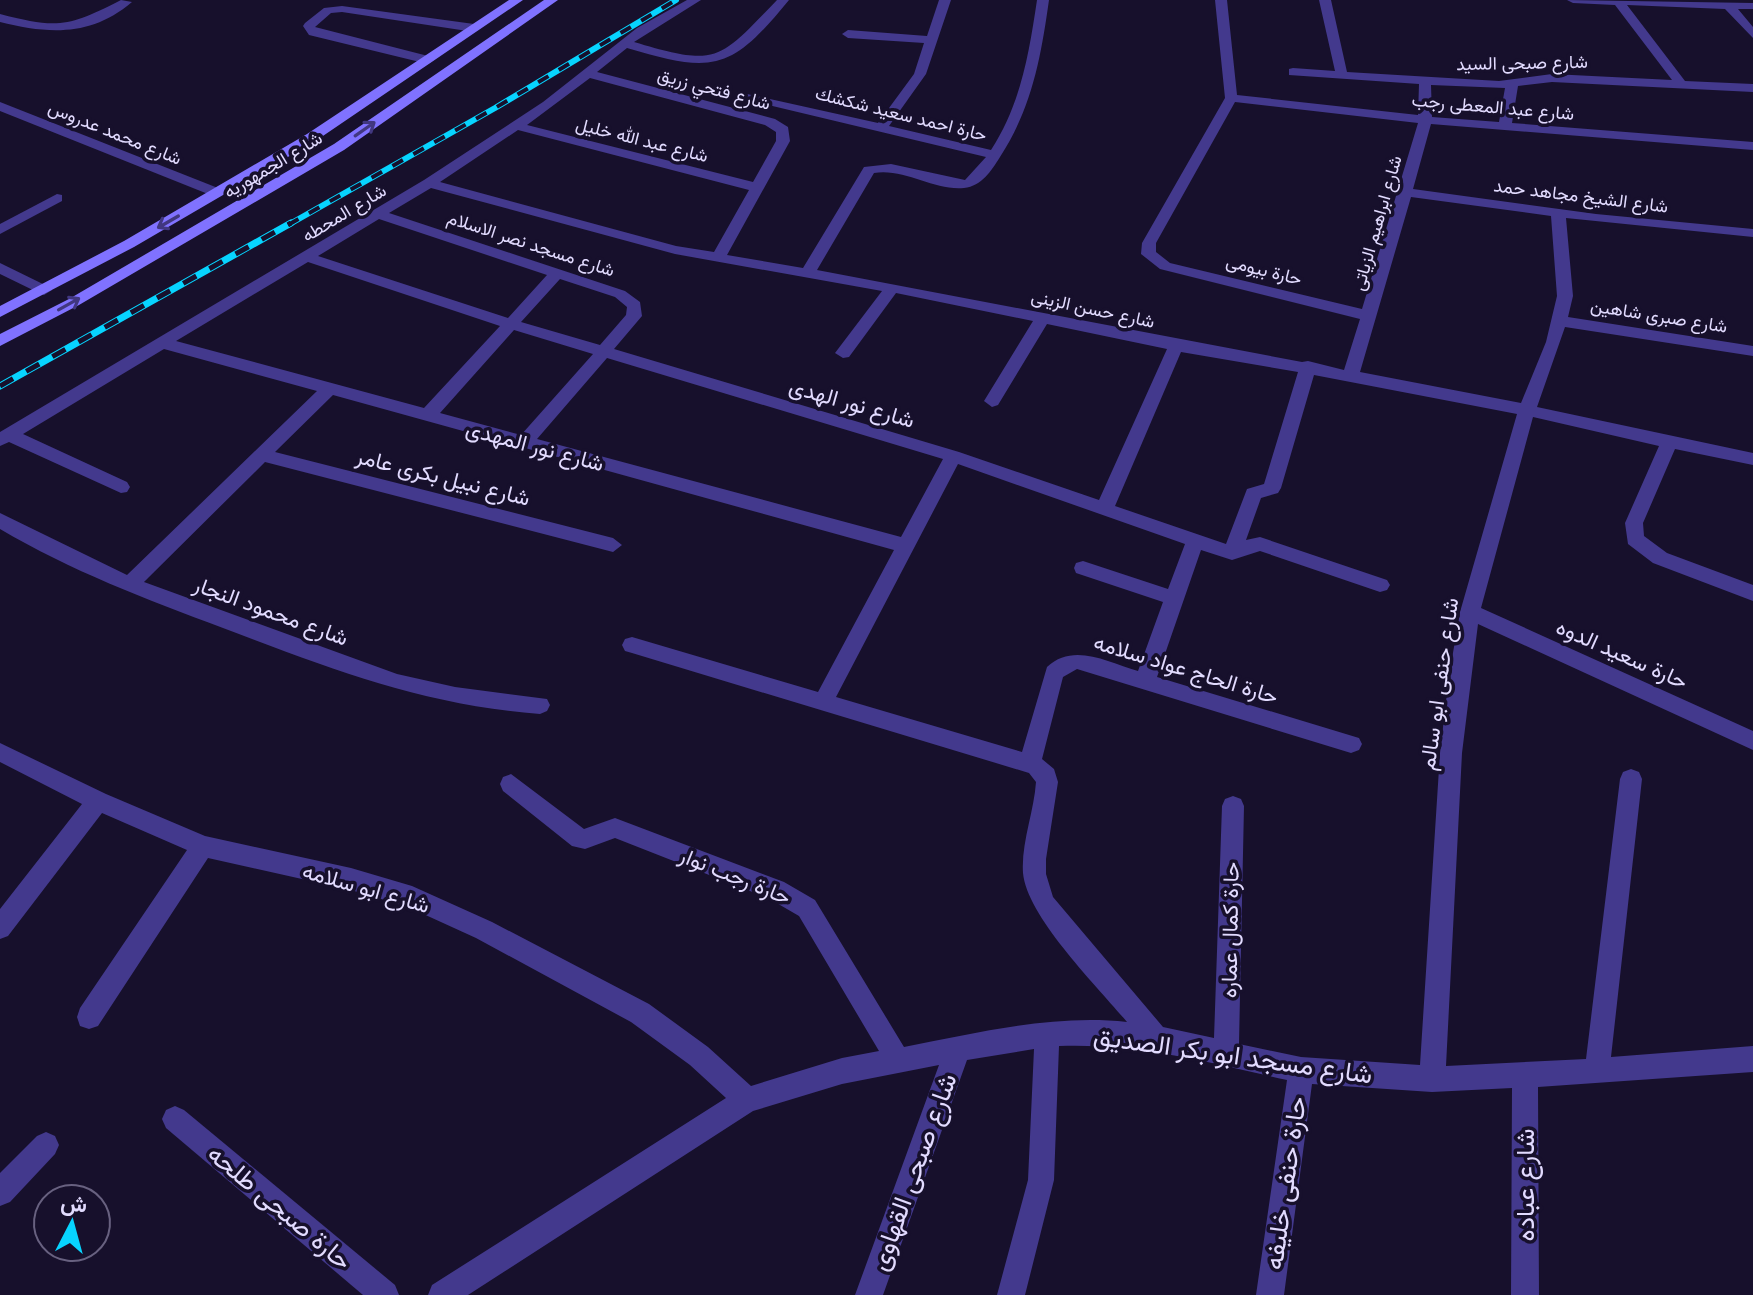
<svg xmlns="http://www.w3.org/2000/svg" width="1753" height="1295" font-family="'DM Sans',Vazirmatn,sans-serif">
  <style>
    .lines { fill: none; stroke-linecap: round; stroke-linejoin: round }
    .service { fill: #43398d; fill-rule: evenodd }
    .minor { fill: #43398d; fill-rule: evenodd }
    .secondary { fill: #8072ff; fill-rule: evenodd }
    .rail-far1-casing { stroke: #07d4ff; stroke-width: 6 }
    .rail-casing { stroke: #07d4ff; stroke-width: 7 }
    .rail-far1 { stroke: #17102c; stroke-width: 4; stroke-dasharray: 12; stroke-linecap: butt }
    .rail { stroke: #17102c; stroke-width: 5; stroke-dasharray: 15; stroke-linecap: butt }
    .oneway { stroke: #413780 }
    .labels { text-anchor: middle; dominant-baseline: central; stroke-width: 7; stroke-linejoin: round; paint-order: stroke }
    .far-street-label { font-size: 18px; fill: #e2dbff; stroke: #17102c }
    .street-label { font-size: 22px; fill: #e2dbff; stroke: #17102c }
    .near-street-label { font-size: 26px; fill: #e2dbff; stroke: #17102c }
  </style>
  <rect width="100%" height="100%" fill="#17102c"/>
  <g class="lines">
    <!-- service -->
    <polygon class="service" points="342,6 474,24 480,28 474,32 342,12 331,13 315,27 432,57 434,60 428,64 309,35 303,26 305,23 324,8"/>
    <!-- minor -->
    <g class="minor">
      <path d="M121,0L132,2C91,37 48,34 0,22V14C58,29 68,27 121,0Z"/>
      <path d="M687,0H701L634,42C718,67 718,61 777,0H789C731,71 714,74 627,48L597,72L775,119L788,127L790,141L727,255L803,268L864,167L891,164L965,180L986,157L747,100V94L878,123L914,74L924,43L848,38L842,34L848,30L927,36L939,0H951L926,74L889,126L991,150C1021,104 1029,53 1037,0H1049C1041,57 1032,108 1000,157C991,171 982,186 964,188C934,191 905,168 874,173L817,270L1302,362L1308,361L1344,370L1360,319L1160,269L1141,254L1142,243L1225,98L1215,0H1227L1237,95L1418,115L1419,84L1289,75V69L1293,68L1335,71L1319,0H1331L1347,72L1499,81L1552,74L1672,80L1615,5L1573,3L1567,0L1753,3V9H1738L1753,27V38L1725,9L1627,5L1685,81L1753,84V92L1552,82L1518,86L1512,123L1753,142V150L1431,124L1413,189L1596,214L1753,229V237L1566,218L1573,296L1568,317L1753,346V356L1565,327L1537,407L1753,453V465L1675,449L1643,523L1644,536L1667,553L1753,585V601L1653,563L1628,544L1625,523L1659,446L1533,417L1481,608L1753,731V750L1478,624L1462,753L1446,1066L1586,1059L1620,779L1623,772L1631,769L1639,772L1642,779L1611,1057L1753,1046V1072L1538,1087L1539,1295H1511L1512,1088L1432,1092L1312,1084L1284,1295H1256L1287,1080C1211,1063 1138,1043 1059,1046L1054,1180L1025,1295H997L1028,1180L1034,1049L967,1060L883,1295H855L939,1065L842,1084L753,1111L468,1295H428L432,1285L726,1098L690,1065L631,1022L476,938L408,907L351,890L208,858L98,1026L89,1029L80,1026L77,1017L80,1008L187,850L102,813L8,936L0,939V909L82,804L0,762V743L106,794L205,836L351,868L412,886L492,922L649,1004L708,1047L751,1086L842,1058L879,1051L799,916L768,898L615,838L585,849L572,846L503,791L500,784L503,777L511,774L584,829L615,818L784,882L815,900L904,1047C978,1033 1052,1014 1127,1022C1098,987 1027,917 1023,873C1021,843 1034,812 1036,782L1029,773L632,653L625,651L622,645L625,639L632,637L818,692L894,550L333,395L275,452L613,538L622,545L613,552L265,462L144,582L397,674L455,687L547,699L550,705L547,711L540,714C423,705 331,669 223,628C146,599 71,571 0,529V513L127,575L317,391L164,349L23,434L127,482L130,487L127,492L121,493L9,442L0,446V432L424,180L543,102L637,28ZM590,78L765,125L776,132V141L753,182L527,125ZM1431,85L1505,88L1499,122L1432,117ZM1235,102L1418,123L1362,309L1170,263L1156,252V243ZM518,130L749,190L714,252L676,246L440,182ZM431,188L675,254L882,291L835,353L843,358L849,357L896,293L1033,321L984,401L992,407L998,405L1047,324L1167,349L1099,500L959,452L614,349L642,316L640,302L625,291L389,213ZM1411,197L1551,216L1557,296L1546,342L1521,403L1360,372ZM379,219L547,275L508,318L318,256ZM308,262L500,326L424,408L176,341ZM560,279L615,297L627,307L626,315L600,345L521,322ZM514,330L593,354L521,435L440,413ZM1181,352L1298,372L1264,484L1247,489L1226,544L1115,506ZM607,358L943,459L901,537L537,439ZM1314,375L1517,414L1460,612L1449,676L1440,753L1420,1065L1301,1057L1239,1044L1244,806L1241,799L1233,796L1225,799L1222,806L1214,1038L1163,1027L1053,897L1046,874V859L1058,782L1054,769L1042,759L1063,677L1077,669L1351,753L1359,750L1362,744L1359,738L1157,677L1201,550L1232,560L1260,551L1380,592L1387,590L1390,585L1387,580L1260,537L1246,540L1261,498L1278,493L1281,488ZM958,464L1185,544L1168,589L1083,561L1076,563L1074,568L1076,573L1163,602L1138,671C1108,662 1073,642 1047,667L1022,752L836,697Z"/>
      <polygon points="0,102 223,190 225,193 213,196 0,111"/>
      <polygon points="57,194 62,195 62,201 0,234 0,224"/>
      <polygon points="0,263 49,287 52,290 44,295 39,293 0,274"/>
      <polygon points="175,1106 184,1110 395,1285 399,1295 363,1295 166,1128 162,1119 166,1110"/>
      <polygon points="46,1132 55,1136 59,1145 55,1154 10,1202 0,1206 0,1173 37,1136"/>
    </g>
    <!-- secondary -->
    <g class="secondary">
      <polygon points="509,0 523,0 317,140 134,247 0,317 0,306 124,241 307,134"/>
      <polygon points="544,0 558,0 344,150 79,305 0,346 0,334 69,299 334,144"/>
    </g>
    <!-- rail-far1 casing -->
    <g class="rail-far1-casing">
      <polyline id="rail-far1" points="288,225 495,108 676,0"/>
    </g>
    <!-- rail casing -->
    <g class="rail-casing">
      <polyline id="rail" points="0,386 291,223"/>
    </g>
    <!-- rail-far1 -->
    <use href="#rail-far1" class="rail-far1"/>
    <!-- rail -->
    <use href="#rail" class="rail"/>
  </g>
  <!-- one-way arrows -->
  <defs><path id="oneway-shaft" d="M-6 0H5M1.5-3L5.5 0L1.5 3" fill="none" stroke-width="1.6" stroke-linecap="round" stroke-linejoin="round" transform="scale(2)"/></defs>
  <g class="oneway">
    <use href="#oneway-shaft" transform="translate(365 129) rotate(-35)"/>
    <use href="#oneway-shaft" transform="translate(168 222) rotate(150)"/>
    <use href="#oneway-shaft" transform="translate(69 304) rotate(-29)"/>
  </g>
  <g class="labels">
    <!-- far-street labels -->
    <g class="far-street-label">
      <text transform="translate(1522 63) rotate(-1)">شارع صبحى السيد</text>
      <text transform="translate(714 89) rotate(15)">شارع فتحي زريق</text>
      <text transform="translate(1493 107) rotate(5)">شارع عبد المعطى رجب</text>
      <text transform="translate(901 114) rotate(14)">حارة احمد سعيد شكشك</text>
      <text transform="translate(115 133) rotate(22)">شارع محمد عدروس</text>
      <text transform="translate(642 140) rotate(14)">شارع عبد الله خليل</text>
      <text transform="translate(273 165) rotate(-31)">شارع الجمهوريه</text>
      <text transform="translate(1581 196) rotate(7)">شارع الشيخ مجاهد حمد</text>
      <text transform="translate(344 213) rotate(-31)">شارع المحطه</text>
      <text transform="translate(1377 223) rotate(-74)">شارع ابراهيم الزياتى</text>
      <text transform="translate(531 244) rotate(18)">شارع مسجد نصر الاسلام</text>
      <text transform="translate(1264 270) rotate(14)">حارة بيومى</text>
      <text transform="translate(1093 309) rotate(12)">شارع حسن الزينى</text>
      <text transform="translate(1659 316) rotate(9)">شارع صبرى شاهين</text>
    </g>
    <!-- street labels -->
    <g class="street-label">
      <text transform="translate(852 403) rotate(16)">شارع نور الهدى</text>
      <text transform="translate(535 446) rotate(15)">شارع نور المهدى</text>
      <text transform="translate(443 477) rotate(14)">شارع نبيل بكرى عامر</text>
      <text transform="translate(271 611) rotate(20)">شارع محمود النجار</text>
      <text transform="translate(1622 654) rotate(24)">حارة سعيد الدوه</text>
      <text transform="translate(1186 669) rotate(17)">حارة الحاج عواد سلامه</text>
      <text transform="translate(1439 684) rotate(-82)">شارع حنفى ابو سالم</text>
      <text transform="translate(735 876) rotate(22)">حارة رجب نوار</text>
      <text transform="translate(366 888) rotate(16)">شارع ابو سلامه</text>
      <text transform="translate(1230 930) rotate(-89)">حارة كمال عماره</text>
    </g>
    <!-- near-street labels -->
    <g class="near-street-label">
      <text transform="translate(1233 1055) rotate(8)">شارع مسجد ابو بكر الصديق</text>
      <text transform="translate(913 1172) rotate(-70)">شارع صبحى القهاوى</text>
      <text transform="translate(1285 1183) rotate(-82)">حارة حنفى خليفه</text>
      <text transform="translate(1525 1185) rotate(-90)">شارع عباده</text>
      <text transform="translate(280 1207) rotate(40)">حارة صبحى طلحه</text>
    </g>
  </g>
  <!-- north arrow -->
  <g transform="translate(72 1223) rotate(6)"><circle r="38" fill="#17102c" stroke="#686180" stroke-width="2"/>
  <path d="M0-6L14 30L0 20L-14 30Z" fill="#07d4ff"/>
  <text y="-12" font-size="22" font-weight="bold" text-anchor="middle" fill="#e2dbff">ش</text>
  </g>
</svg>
